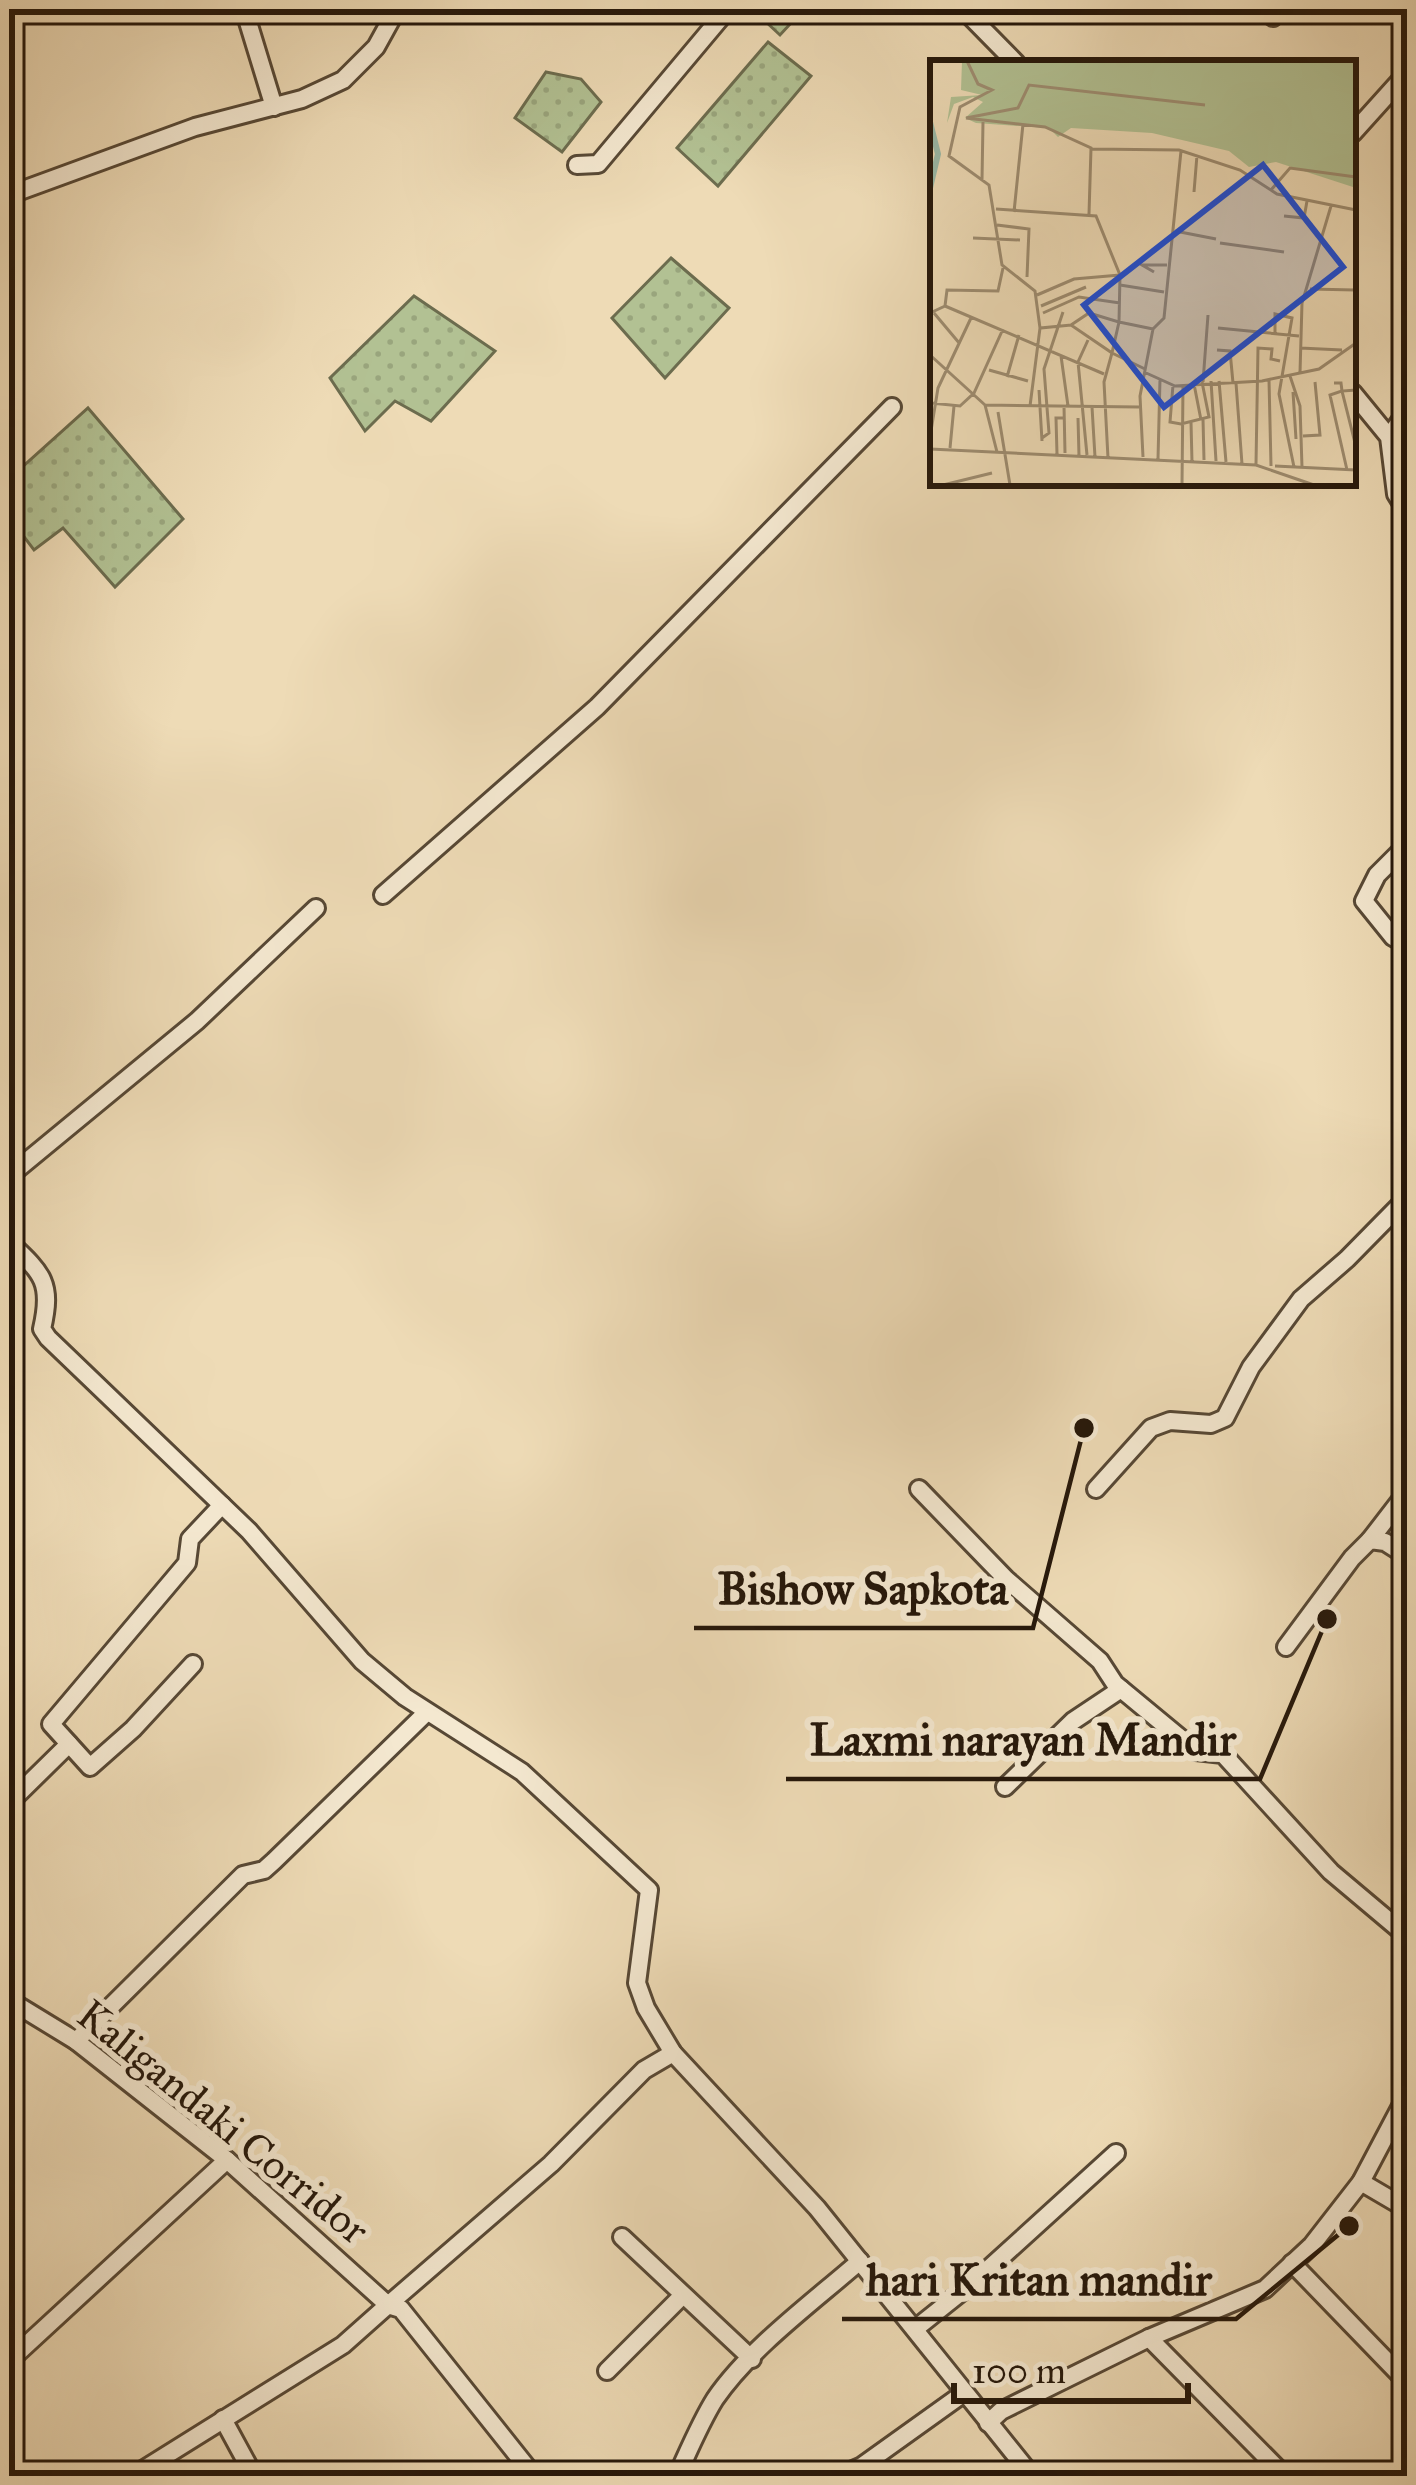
<svg xmlns="http://www.w3.org/2000/svg" width="1416" height="2485" font-family="'IM FELL Great Primer',serif">
  <style>
    .grass { fill: url(#grass-dots); stroke: #6c6c4e; stroke-width: 3 }
    .lines { fill: none; stroke-linecap: round; stroke-linejoin: round }
    .minor-casing { stroke: #574835; stroke-width: 22 }
    .minor { stroke: #f4e8d0; stroke-width: 16 }
    .labels { text-anchor: middle; dominant-baseline: central; stroke-width: 12; stroke-linejoin: round; paint-order: stroke }
    .street-label { font-size: 42px; fill: #25170a; stroke: #f4e8d0 }
    .inset-river { fill: none; stroke: #9abbaa; stroke-width: 6 }
    .inset-road { fill: none; stroke: #9e8d71; stroke-width: 3 }
    .view { fill: #1d4ed8; fill-opacity: 0.15; stroke: #1d4ed8; stroke-width: 6 }
    .inset-edge { fill: none; stroke: #25170a; stroke-width: 6 }
    .leader { fill: none; stroke: #25170a; stroke-width: 4.5 }
    .callout-dot { fill: #25170a; stroke: #f4e8d0; stroke-width: 4.5 }
    .callout-label { font-size: 45px; text-anchor: middle; font-weight: bold; fill: #25170a; stroke: #f4e8d0; stroke-width: 12; stroke-linejoin: round; paint-order: stroke }
  </style>
  <defs>
    <pattern id="grass-dots" width="8" height="8" patternUnits="userSpaceOnUse" patternTransform="scale(3)"><rect width="8" height="8" fill="#b2c193"/><path d="M2 2h.1M6 6h.1" fill="none" stroke="#99a57d" stroke-width="1.8" stroke-linecap="round"/></pattern>
  </defs>
  <rect width="100%" height="100%" fill="#eedbb6"/>
  <filter id="stains"><feTurbulence type="fractalNoise" baseFrequency=".00167" numOctaves="4"/><feColorMatrix values="0 0 0 0 .2 0 0 0 0 .09 0 0 0 0 .02 0 0 0 .5 -.17"/></filter>
  <radialGradient id="worn" r=".72"><stop offset=".6" stop-color="#630" stop-opacity="0"/><stop offset="1" stop-color="#630" stop-opacity=".3"/></radialGradient>
  <!-- grass -->
  <g class="grass">
    <polygon points="752,9 804,9 780,35"/>
    <polygon points="768,42 811,76 718,186 677,148"/>
    <polygon points="546,72 581,79 601,102 562,152 515,118"/>
    <polygon points="671,258 729,308 665,378 612,318"/>
    <polygon points="414,296 495,351 431,421 395,401 365,431 330,378"/>
    <polygon points="88,408 183,519 115,587 63,528 34,550 9,517 9,479"/>
  </g>
  <g class="lines">
    <!-- minor casing -->
    <g class="minor-casing">
      <g id="minor">
        <polyline points="244,9 274,107"/>
        <polyline points="963,9 1016,63"/>
        <polyline points="1273,17 1280,9"/>
        <polyline points="1353,133 1407,73"/>
        <polyline points="577,165 598,164 728,9"/>
        <polyline points="9,195 195,127 302,99 343,80 376,47 397,9"/>
        <polyline points="1353,393 1389,437 1396,494 1407,512"/>
        <polyline points="1389,437 1407,411"/>
        <polyline points="1407,845 1377,875 1364,901 1393,937 1407,945"/>
        <polyline points="383,895 597,707 892,407"/>
        <polyline points="9,1176 197,1021 316,908"/>
        <path d="M9,1242C42,1273 53,1282 42,1329L48,1338L249,1531L362,1661L405,1697L522,1772L649,1890L637,1983L646,2008L673,2053L817,2208L1032,2476"/>
        <polyline points="919,1489 1006,1579 1100,1661 1115,1684 1196,1751 1223,1754 1331,1872 1407,1936"/>
        <polyline points="1096,1489 1151,1428 1170,1421 1211,1424 1225,1418 1251,1367 1301,1299 1347,1259 1407,1198"/>
        <polyline points="1370,1540 1407,1492"/>
        <polyline points="1286,1647 1352,1558 1370,1540 1385,1542 1407,1556"/>
        <polyline points="193,1664 133,1729 90,1767 51,1724 187,1563 190,1539 222,1505"/>
        <polyline points="1005,1787 1073,1721 1121,1689"/>
        <polyline points="9,1803 69,1744"/>
        <polyline points="9,2000 76,2041 227,2160 388,2305 551,2164 644,2070 673,2053"/>
        <polyline points="76,2041 243,1875 264,1870 274,1861 427,1712"/>
        <polyline points="1361,2182 1407,2209"/>
        <polyline points="622,2237 752,2359"/>
        <polyline points="1292,2263 1407,2382"/>
        <polyline points="915,2329 974,2282 1116,2153"/>
        <polyline points="1149,2338 1285,2476"/>
        <polyline points="9,2361 227,2160"/>
        <polyline points="607,2371 682,2296"/>
        <polyline points="223,2419 254,2476"/>
        <polyline points="988,2423 1001,2411 1149,2338 1265,2289 1312,2245 1361,2182 1407,2095"/>
        <polyline points="133,2476 343,2345 388,2305 401,2309 534,2476"/>
        <path d="M677,2476C689,2450 700,2423 715,2399C750,2348 813,2302 860,2261"/>
        <polyline points="839,2476 862,2466 964,2393"/>
      </g>
    </g>
    <!-- minor -->
    <use href="#minor" class="minor"/>
  </g>
  <g class="labels">
    <!-- street labels -->
    <g class="street-label">
      <text transform="translate(223 2122) rotate(39)">Kaligandaki Corridor</text>
    </g>
  </g>
  <!-- overview -->
  <g transform="translate(930 60)">
    <rect width="426" height="426" fill="#eedbb6"/>
    <path d="M32,1H426V128L346,102L319,107L299,91L222,73L141,68L128,77L119,68L46,63L35,58L53,42L43,37L24,44L17,63L21,37L52,35L31,30Z" fill="#b2c193"/>
    <path class="inset-river" d="M0,62L8,94L0,128"/>
    <path class="inset-road" d="M37,1L48,24L62,30L30,47L19,96L59,125L72,205L105,231L110,268L141,265L182,293L174,322L178,398M36,58L88,48L99,25L275,45M36,58L115,67L161,88L159,154M161,89L249,90L310,110L347,134L426,150M52,120L53,62M341,130L360,108L426,117M264,132L267,95M66,149L166,156L190,215L189,262L223,269M84,152L93,64M354,156L374,158L377,141M67,165L99,169L97,217M245,171L286,179M43,178L90,180M290,183L354,192M224,212L212,205H237M190,225L234,232M380,229L424,230L426,223M107,235L144,219L190,215M15,246L174,314M111,246L156,227M0,253L15,246L17,230L68,231L73,208M4,253L30,284M113,253L149,237L190,243M141,265L159,253L189,262L182,293L215,309M288,268L369,276M345,274V254L362,258L349,334L364,407M370,288L412,290M287,290L300,291L303,323M0,295L55,345L67,392M131,296L138,346M59,310L98,321M214,312L245,326L332,321L389,309L426,283M370,313L372,243L401,146M360,316L370,346L372,407M77,317L89,275M339,320L341,406M281,321L286,401M289,321L296,402M273,322L278,255M306,323L312,404M404,323H411L412,331L400,335L417,410M264,324L271,360M243,325L240,362L251,364L279,357L272,322M109,330L112,381M426,330L412,331L426,387M363,332L366,379M1,343L30,346L44,333L73,269M55,345L209,347M100,346L110,268M134,346L135,393M162,347L165,397M68,352L80,425M148,358L149,396M273,359L274,400M261,362L262,402M373,376L390,375L385,322M0,377L8,328L41,258M112,378L119,373L114,309L133,252M20,388L24,346M0,389L326,405L384,425M127,394L126,358H134M157,395L148,302L158,280M213,397L210,336L223,269L234,258L251,91M228,399L230,319M326,404L328,288L342,289L341,299L350,301M345,406L426,410M13,425L62,413M252,425L253,326"/>
    <path class="view" d="M333,105L413,207L234,347L154,245Z"/>
    <rect width="426" height="426" class="inset-edge"/>
  </g>
  <!-- callouts -->
  <path class="leader" d="M1084 1428L1033 1628H694M1327 1619L1260 1779H786M1349 2226L1236 2319H842"/>
  <g class="callout-dot">
    <circle cx="1084" cy="1428" r="12"/>
    <circle cx="1327" cy="1619" r="12"/>
    <circle cx="1349" cy="2226" r="12"/>
  </g>
  <g class="callout-label">
    <text x="863" y="1604">Bishow Sapkota</text>
    <text x="1023" y="1755">Laxmi narayan Mandir</text>
    <text x="1039" y="2295">hari Kritan mandir</text>
  </g>
  <!-- margin -->
  <rect width="1416" height="2485" fill="none" stroke="#eedbb6" stroke-width="48"/>
  <rect x="12" y="12" width="1392" height="2461" fill="none" stroke="#25170a" stroke-width="6"/>
  <rect x="24" y="24" width="1368" height="2437" fill="none" stroke="#25170a" stroke-width="3"/>
  <!-- scale -->
  <path d="M954 2383v18h234v-18" fill="none" stroke="#25170a" stroke-width="6"/>
  <text x="972" y="2383" font-size="36" fill="#25170a" stroke="#f4e8d0" stroke-width="9" paint-order="stroke">100 m</text>
  <rect width="100%" height="100%" filter="url(#stains)"/>
  <rect width="100%" height="100%" fill="url(#worn)"/>
</svg>
